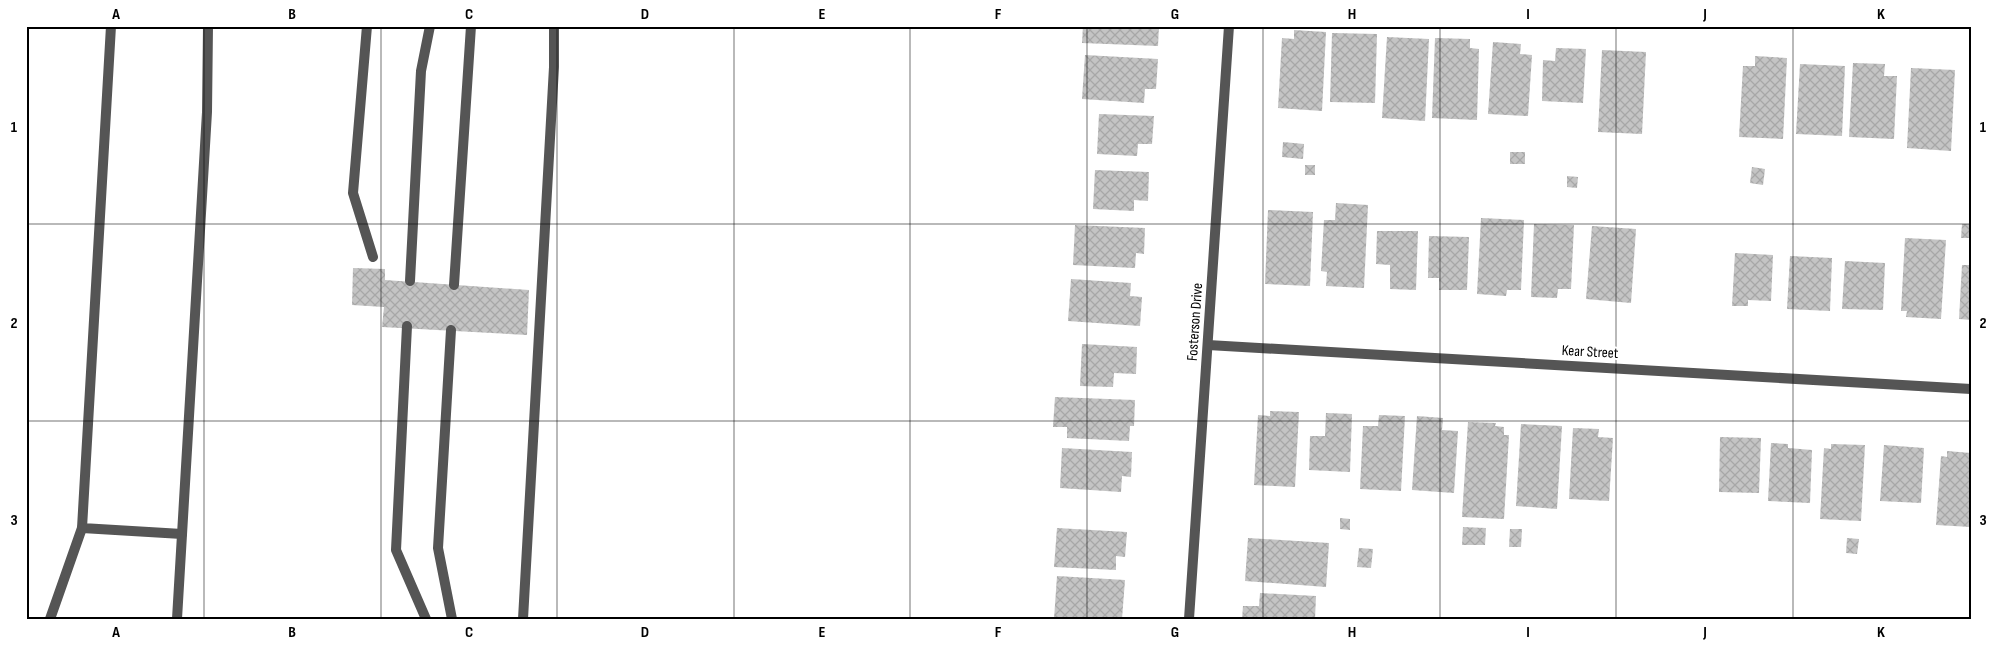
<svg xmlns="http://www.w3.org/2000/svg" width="1997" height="645" font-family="'Sofia Sans Condensed',sans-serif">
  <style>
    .building { fill: url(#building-cross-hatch) }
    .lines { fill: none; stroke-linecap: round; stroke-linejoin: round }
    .lane { stroke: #555; stroke-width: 10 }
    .street { stroke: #555; stroke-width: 10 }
    .grid { fill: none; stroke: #000; stroke-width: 1; stroke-opacity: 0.55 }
    .labels { text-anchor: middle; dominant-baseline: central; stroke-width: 4; stroke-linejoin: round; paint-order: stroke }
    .street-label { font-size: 15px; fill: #000; stroke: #fff }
    .neatline { fill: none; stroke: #000; stroke-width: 2 }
    .grid-label { font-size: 16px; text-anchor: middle; font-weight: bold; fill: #000 }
  </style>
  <defs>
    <pattern id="building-cross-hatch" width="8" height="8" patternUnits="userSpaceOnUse" patternTransform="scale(1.25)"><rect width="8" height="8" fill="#c4c4c4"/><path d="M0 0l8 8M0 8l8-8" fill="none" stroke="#a7a7a7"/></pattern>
  </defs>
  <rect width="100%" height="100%" fill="#fff"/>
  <!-- building -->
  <g class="building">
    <polygon points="1083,26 1159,26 1158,46 1082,43"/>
    <polygon points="1294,30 1326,32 1322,111 1278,108 1282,38 1294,39"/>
    <polygon points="1332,33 1377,34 1375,103 1330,102"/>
    <polygon points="1387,37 1429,39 1425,121 1382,118"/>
    <polygon points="1435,38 1470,39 1470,48 1479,49 1477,120 1432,118"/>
    <polygon points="1493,42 1521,44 1520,54 1532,55 1528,116 1488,114"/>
    <polygon points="1556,48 1586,49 1583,103 1542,101 1543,60 1555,61"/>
    <polygon points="1602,50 1646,52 1642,134 1598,132"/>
    <polygon points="1085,55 1158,59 1156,89 1145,89 1144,103 1082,99"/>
    <polygon points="1755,56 1787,58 1783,139 1739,137 1743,66 1755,66"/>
    <polygon points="1853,63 1885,64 1884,76 1897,76 1894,139 1849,137"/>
    <polygon points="1800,64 1845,66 1842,136 1796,134"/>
    <polygon points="1911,68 1955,70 1951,151 1907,148"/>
    <polygon points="1099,114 1154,116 1152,144 1138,144 1137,156 1097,154"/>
    <polygon points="1283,142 1304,144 1303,159 1282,157"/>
    <rect x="1510" y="152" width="15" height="12"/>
    <rect x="1305" y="165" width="10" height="10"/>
    <polygon points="1752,167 1765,169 1763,185 1750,183"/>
    <polygon points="1095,170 1149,172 1148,201 1134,200 1134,211 1093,209"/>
    <polygon points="1567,176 1578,177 1577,188 1567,187"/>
    <polygon points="1336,203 1368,205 1364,288 1326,286 1327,272 1321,271 1324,220 1335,220"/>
    <polygon points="1268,210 1313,212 1310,286 1265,284"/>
    <polygon points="1481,218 1524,220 1521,290 1507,290 1506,296 1477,294"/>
    <polygon points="1534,224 1574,225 1571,289 1558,289 1557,298 1531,297"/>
    <polygon points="1962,224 1971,224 1971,238 1961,238"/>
    <polygon points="1075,225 1145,228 1144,254 1136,253 1135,268 1073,265"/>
    <polygon points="1592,226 1636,229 1631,303 1586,299"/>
    <polygon points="1377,231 1418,231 1416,290 1390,289 1390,265 1376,264"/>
    <polygon points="1429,236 1469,237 1467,290 1439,290 1439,278 1428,278"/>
    <polygon points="1905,238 1946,240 1941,319 1906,317 1907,311 1901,311"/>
    <polygon points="1735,253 1773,255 1771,301 1748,300 1748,306 1732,306"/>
    <polygon points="1790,256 1832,258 1830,311 1787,309"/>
    <polygon points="1845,261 1885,263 1883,310 1842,309"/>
    <polygon points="1962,265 1971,265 1971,320 1959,319"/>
    <polygon points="353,268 385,269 385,280 529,290 527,335 382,327 384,307 352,305"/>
    <polygon points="1071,279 1131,283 1130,296 1142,297 1140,326 1068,321"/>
    <polygon points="1082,344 1137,347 1136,374 1114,373 1113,387 1080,386"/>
    <polygon points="1055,397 1135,400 1134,426 1130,426 1129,441 1067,438 1067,427 1053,427"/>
    <polygon points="1270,411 1299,412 1295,487 1254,485 1258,415 1270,416"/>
    <polygon points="1326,413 1352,414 1350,472 1309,470 1310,436 1325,436"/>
    <polygon points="1379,415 1405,416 1401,491 1360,489 1363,426 1378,426"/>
    <polygon points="1417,416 1443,418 1442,430 1458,431 1454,493 1412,490"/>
    <polygon points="1468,422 1496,423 1495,426 1504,427 1504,435 1509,435 1504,519 1462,517"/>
    <polygon points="1521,424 1562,426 1557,509 1516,506"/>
    <polygon points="1573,428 1599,429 1598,437 1613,438 1609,501 1569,499"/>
    <polygon points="1720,437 1761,438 1759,493 1719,492"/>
    <polygon points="1771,443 1788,444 1788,448 1812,450 1810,503 1768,501"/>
    <polygon points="1831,444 1865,445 1861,521 1820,519 1824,448 1831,449"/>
    <polygon points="1884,445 1924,448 1921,503 1880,501"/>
    <polygon points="1062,448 1132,452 1131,477 1122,476 1121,492 1060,488"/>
    <polygon points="1947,451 1971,453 1971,527 1936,525 1941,456 1947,457"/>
    <polygon points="1340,518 1350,519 1350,530 1340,529"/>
    <polygon points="1463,527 1486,528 1485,545 1462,545"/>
    <polygon points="1057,528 1127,532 1125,557 1116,556 1116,570 1054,567"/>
    <polygon points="1510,529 1522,529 1521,547 1509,547"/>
    <polygon points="1248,538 1329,543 1326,587 1245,581"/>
    <polygon points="1847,538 1859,539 1857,554 1846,553"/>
    <polygon points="1359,548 1373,549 1371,568 1357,567"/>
    <polygon points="1057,576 1125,580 1122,619 1054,619"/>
    <polygon points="1260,593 1316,596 1315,619 1242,619 1243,606 1259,606"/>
  </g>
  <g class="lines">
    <!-- lane -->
    <g class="lane">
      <polyline points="111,26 82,528 182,534"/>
      <polyline points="367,26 353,193 373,257"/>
      <polyline points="410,281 421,71 430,26"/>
      <polyline points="454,285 471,26"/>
      <polyline points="407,326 396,550 426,619"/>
      <polyline points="451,330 438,548 452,619"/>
      <polyline points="50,619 82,528"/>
      <polyline points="177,619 207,112 208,26"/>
      <polyline points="523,619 554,67 554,26"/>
    </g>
    <!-- street -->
    <g class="street">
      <polyline points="1208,345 1971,389"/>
      <polyline points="1189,619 1229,26"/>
    </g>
  </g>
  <!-- grid -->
  <path class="grid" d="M204,26V619M381,26V619M557,26V619M734,26V619M910,26V619M1087,26V619M1263,26V619M1440,26V619M1616,26V619M1793,26V619M26,224H1971M26,421H1971"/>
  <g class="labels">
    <!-- street labels -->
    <g class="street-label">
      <text transform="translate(1195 322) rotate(-86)">Fosterson Drive</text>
      <text transform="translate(1590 352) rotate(3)">Kear Street</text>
    </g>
  </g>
  <!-- border -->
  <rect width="1997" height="645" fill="none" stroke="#ffffff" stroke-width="55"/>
  <rect x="28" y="28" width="1942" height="590" class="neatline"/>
  <g class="grid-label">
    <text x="116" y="19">A</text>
    <text x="292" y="19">B</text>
    <text x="469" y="19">C</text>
    <text x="645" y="19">D</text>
    <text x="822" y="19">E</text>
    <text x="998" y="19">F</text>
    <text x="1175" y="19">G</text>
    <text x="1352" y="19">H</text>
    <text x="1528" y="19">I</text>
    <text x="1705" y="19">J</text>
    <text x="1881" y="19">K</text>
    <text x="14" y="132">1</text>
    <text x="1983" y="132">1</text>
    <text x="14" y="328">2</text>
    <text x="1983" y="328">2</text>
    <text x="14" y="525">3</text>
    <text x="1983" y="525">3</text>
    <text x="116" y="637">A</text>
    <text x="292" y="637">B</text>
    <text x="469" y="637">C</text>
    <text x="645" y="637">D</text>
    <text x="822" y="637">E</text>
    <text x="998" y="637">F</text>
    <text x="1175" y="637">G</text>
    <text x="1352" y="637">H</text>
    <text x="1528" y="637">I</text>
    <text x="1705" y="637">J</text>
    <text x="1881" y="637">K</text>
  </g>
</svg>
